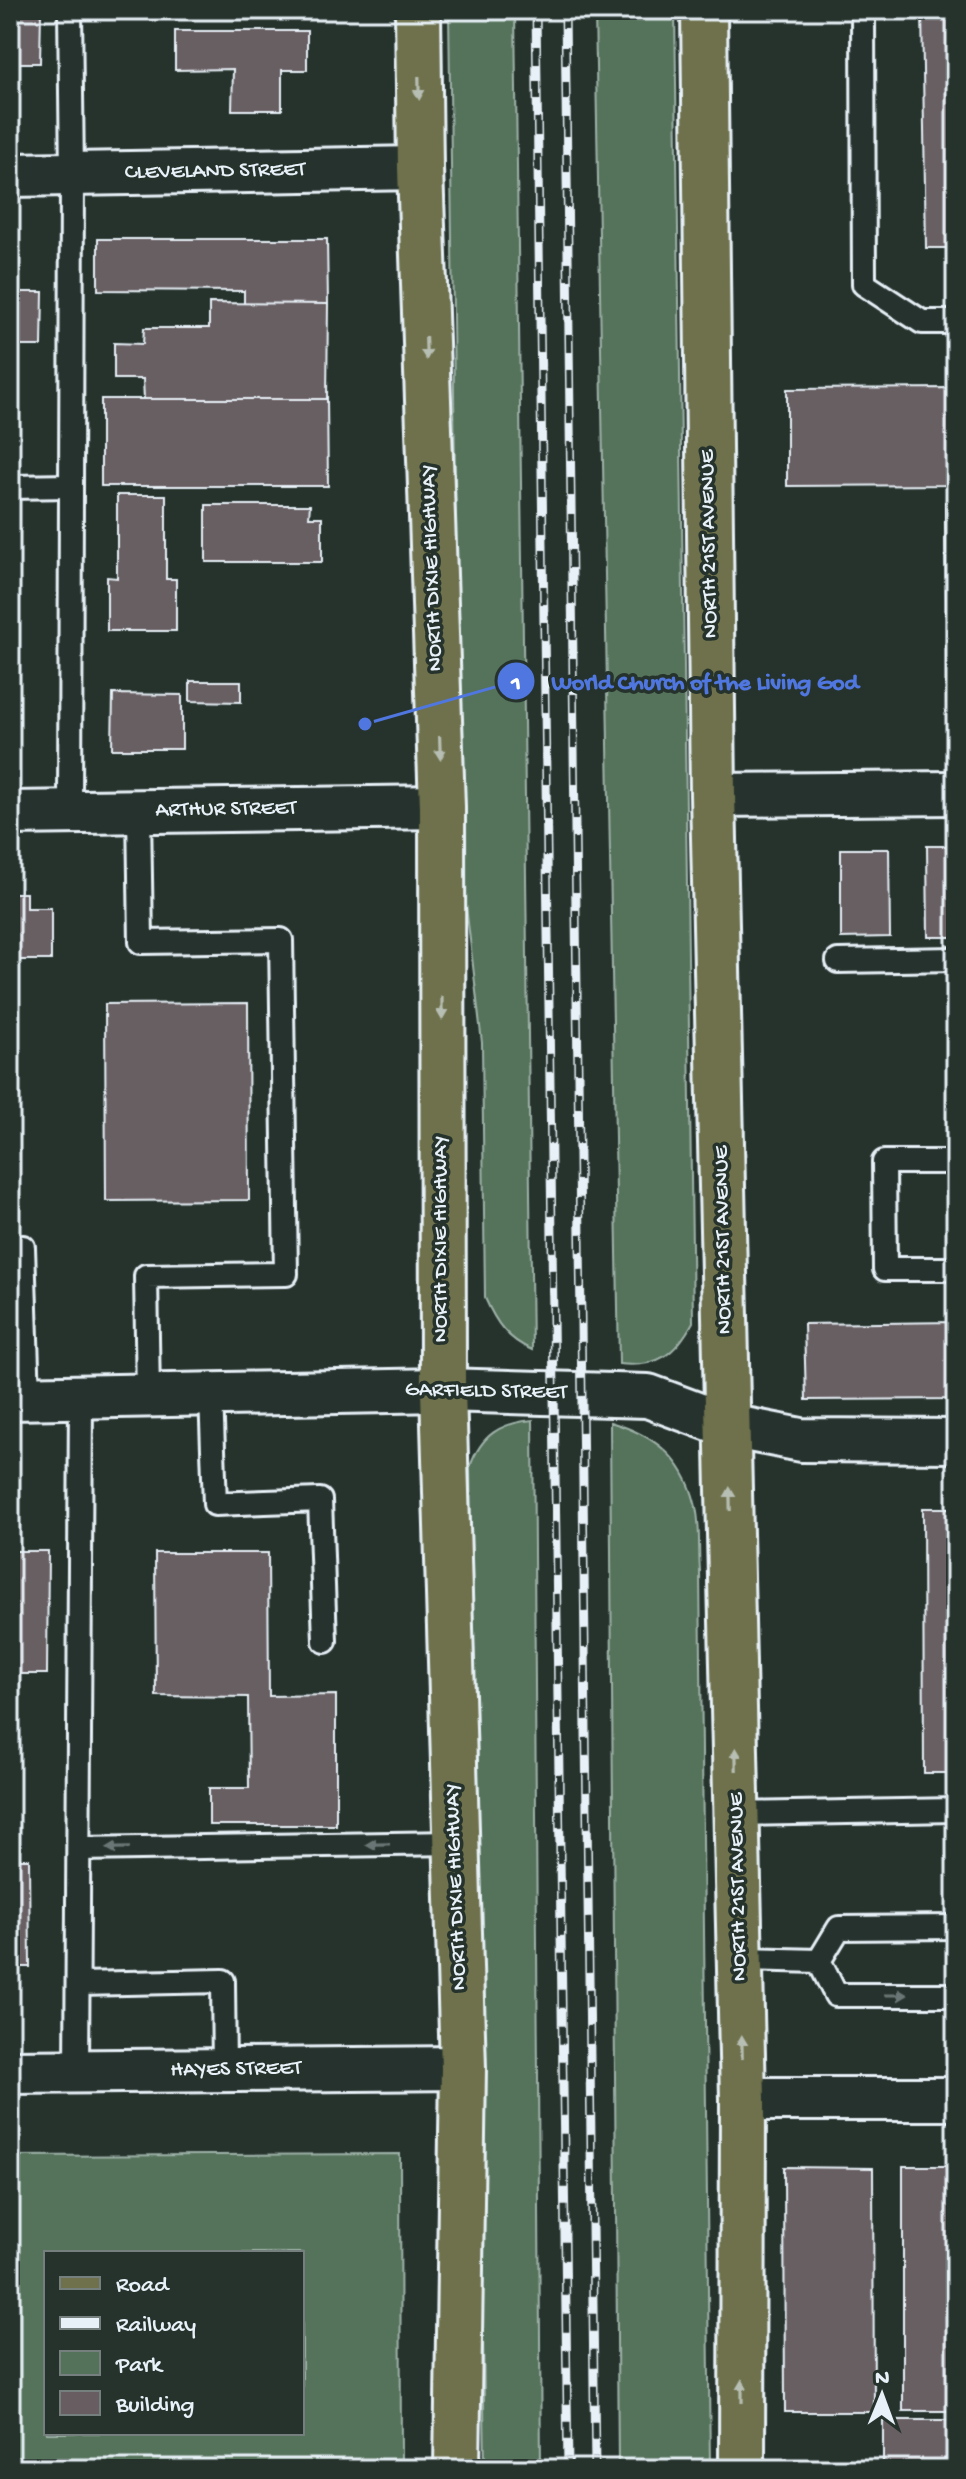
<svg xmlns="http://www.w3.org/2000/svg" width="966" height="2479" font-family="'Gochi Hand',sans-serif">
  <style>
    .green { fill: #54725a; stroke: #9eb2a9; stroke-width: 2; fill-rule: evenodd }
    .building { fill: #685e62; stroke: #e8f1f8; stroke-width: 2 }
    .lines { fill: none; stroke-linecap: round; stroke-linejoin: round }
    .lane-casing { stroke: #e8f1f8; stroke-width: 28 }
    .street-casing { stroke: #e8f1f8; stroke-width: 48 }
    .primary-casing { stroke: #e8f1f8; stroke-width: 50 }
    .lane { stroke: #26332d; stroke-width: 22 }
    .street { stroke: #26332d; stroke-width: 42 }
    .primary { stroke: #6e714b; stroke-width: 44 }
    .rail-casing { stroke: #e8f1f8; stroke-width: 9 }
    .rail { stroke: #26332d; stroke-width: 6; stroke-dasharray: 18; stroke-linecap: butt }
    .oneway { fill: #b7beb3 }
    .oneway2 { fill: #6a7674 }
    .labels { text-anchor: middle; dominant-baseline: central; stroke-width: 7; stroke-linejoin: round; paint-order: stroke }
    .street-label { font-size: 22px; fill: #e8f1f8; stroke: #26332d }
    .leader { fill: none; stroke: #5077e0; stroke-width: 3 }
    .callout-dot { fill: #5077e0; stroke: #26332d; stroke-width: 3 }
    .mark-label { font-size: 24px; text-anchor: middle; font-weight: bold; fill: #fff }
    .callout-label { font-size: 24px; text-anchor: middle; font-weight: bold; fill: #5077e0; stroke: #26332d; stroke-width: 7; stroke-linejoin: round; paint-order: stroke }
  </style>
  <rect width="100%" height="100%" fill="#26332d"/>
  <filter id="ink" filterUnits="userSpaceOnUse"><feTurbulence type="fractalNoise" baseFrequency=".0125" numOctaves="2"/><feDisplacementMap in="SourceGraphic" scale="16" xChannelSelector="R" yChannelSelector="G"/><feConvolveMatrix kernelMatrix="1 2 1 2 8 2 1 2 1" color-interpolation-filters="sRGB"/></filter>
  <g filter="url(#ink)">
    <!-- green -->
    <g class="green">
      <path d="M449,10H515L532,1350C507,1339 496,1323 485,1298L482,1043L460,854Z"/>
      <path d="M595,10H675L693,1322C675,1355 657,1368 619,1364Z"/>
      <path d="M533,1420L541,2469H485L470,1467C481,1435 500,1423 533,1420Z"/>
      <path d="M610,1422C653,1435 683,1456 695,1503C701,1523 698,1549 700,1571L710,2469H618Z"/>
      <path d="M400,2154L401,2469H10V2156ZM302,2253V2433H46V2253Z"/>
    </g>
    <!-- building -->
    <g class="building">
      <polygon points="10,10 41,10 40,63 10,63"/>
      <polygon points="922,10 956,10 956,248 926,248"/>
      <polygon points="175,31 307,31 307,70 282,70 282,110 232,110 233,69 175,70"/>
      <polygon points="98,239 327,239 328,304 244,304 244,291 98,290"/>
      <polygon points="10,292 43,292 42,346 10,346"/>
      <polygon points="209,303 328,304 327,399 144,399 143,379 114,379 114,343 143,344 144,328 209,328"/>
      <polygon points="956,388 956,485 787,486 787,389"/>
      <polygon points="101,399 327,399 328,486 101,486"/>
      <polygon points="117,495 166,495 166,579 176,579 176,631 107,631 107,577 117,578"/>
      <polygon points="945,502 956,502 956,703 947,703"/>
      <polygon points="206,505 310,505 309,517 322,517 322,562 206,562"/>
      <polygon points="190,681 241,681 241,702 190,701"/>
      <polygon points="113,694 182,695 182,749 112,749"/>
      <polygon points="927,846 956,846 956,937 928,937"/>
      <polygon points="841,849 889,849 890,937 841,938"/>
      <polygon points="10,893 26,893 26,908 51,908 51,960 19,960 19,967 10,967"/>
      <polygon points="248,1003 249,1200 106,1201 105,1004"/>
      <polygon points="956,1322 956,1399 806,1400 804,1324"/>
      <polygon points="923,1508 956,1508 956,1773 924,1773"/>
      <polygon points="10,1551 48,1551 47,1674 10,1674"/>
      <polygon points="155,1553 268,1553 269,1696 336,1695 336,1825 209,1825 209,1788 249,1788 248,1697 156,1696"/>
      <polygon points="10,1859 29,1859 30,1967 10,1967"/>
      <rect x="903" y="2166" width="53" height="245"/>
      <polygon points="784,2167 873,2168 874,2412 785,2412"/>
      <rect x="883" y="2420" width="73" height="49"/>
    </g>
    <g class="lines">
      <!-- lane casing -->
      <g class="lane-casing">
        <g id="lane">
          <polyline points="70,10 72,174 70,812"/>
          <polyline points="863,10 864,284 922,322 956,322"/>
          <polyline points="10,487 71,486"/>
          <polyline points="139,811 141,942 281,940 286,1274 146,1276 148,1397"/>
          <polyline points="838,961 956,959"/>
          <polyline points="956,1162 884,1162 885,1269 956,1269"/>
          <polyline points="23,1247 28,1398"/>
          <polyline points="211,1395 215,1504 320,1500 325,1641"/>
          <polyline points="737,1814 956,1810"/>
          <polyline points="79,1849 456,1843"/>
          <polyline points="740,1959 819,1961 836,1995 956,1995"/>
          <polyline points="819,1961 839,1928 956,1927"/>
          <polyline points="78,1984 223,1981 224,2070"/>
          <polyline points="77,2072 81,1398"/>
        </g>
      </g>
      <!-- street casing -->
      <g class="street-casing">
        <g id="street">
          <polyline points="10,175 420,168"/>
          <polyline points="713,795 956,793"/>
          <polyline points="10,813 442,807"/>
          <polyline points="10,1398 443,1390 648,1396 729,1426 801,1440 956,1441"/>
          <polyline points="10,2072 463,2068"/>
          <polyline points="743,2099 956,2099"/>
        </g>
      </g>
      <!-- primary casing -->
      <g class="primary-casing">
        <g id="primary">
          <polyline points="418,10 420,168 442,807 443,1390 463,2068 457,2469"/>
          <polyline points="704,10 713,795 743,2099 742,2469"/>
        </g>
      </g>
      <!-- lane -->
      <use href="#lane" class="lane"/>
      <!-- street -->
      <use href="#street" class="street"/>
      <!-- primary -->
      <use href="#primary" class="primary"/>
      <!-- rail casing -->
      <g class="rail-casing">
        <g id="rail">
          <polyline points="536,10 568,2469"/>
          <polyline points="565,10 595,2469"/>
        </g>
      </g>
      <!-- rail -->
      <use href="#rail" class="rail"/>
    </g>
    <!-- one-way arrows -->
    <defs><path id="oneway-solid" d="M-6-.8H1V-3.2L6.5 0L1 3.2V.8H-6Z" transform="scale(2)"/></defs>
    <g class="oneway">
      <use href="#oneway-solid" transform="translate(419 88) rotate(89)"/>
      <use href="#oneway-solid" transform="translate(426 348) rotate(88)"/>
      <use href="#oneway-solid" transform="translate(440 748) rotate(88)"/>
      <use href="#oneway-solid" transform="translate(442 1008) rotate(90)"/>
      <use href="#oneway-solid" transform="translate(730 1499) rotate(-91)"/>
      <use href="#oneway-solid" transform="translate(736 1759) rotate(-91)"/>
      <use href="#oneway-solid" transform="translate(742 2047) rotate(-91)"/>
      <use href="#oneway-solid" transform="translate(742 2391) rotate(-90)"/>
    </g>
    <g class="oneway2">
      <use href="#oneway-solid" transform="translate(378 1844) rotate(179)"/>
      <use href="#oneway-solid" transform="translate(118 1848) rotate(179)"/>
      <use href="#oneway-solid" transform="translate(896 1995)"/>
    </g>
  </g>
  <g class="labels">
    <!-- street labels -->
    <g class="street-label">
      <text transform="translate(215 172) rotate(-1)">CLEVELAND STREET</text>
      <text transform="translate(710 544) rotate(-91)">NORTH 21ST AVENUE</text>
      <text transform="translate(433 568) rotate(-92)">NORTH DIXIE HIGHWAY</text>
      <text transform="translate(226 810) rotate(-1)">ARTHUR STREET</text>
      <text transform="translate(442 1239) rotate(-90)">NORTH DIXIE HIGHWAY</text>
      <text transform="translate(724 1240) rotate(-91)">NORTH 21ST AVENUE</text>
      <text transform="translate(486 1392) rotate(1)">GARFIELD STREET</text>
      <text transform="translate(457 1887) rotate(-92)">NORTH DIXIE HIGHWAY</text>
      <text transform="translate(739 1887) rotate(-91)">NORTH 21ST AVENUE</text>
      <text transform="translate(236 2070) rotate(-1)">HAYES STREET</text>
    </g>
  </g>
  <!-- callouts -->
  <path class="leader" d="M365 724L516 681"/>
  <g class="callout-dot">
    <circle cx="365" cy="724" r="8"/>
    <circle cx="516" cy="681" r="20"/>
  </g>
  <g class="mark-label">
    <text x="516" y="689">1</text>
  </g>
  <g class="callout-label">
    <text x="705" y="689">World Church of the Living God</text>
  </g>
  <!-- margin -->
  <rect width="966" height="2479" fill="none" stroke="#26332d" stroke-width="40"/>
  <rect x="20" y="20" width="926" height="2439" fill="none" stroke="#e8f1f8" stroke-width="3" filter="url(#ink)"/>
  <!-- legend -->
  <rect x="44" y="2251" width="260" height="184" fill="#26332d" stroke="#747f7e" stroke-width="2"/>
  <rect x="60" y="2277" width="40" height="12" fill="#6e714b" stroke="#747f7e" stroke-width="2"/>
  <text x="116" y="2291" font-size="24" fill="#e8f1f8">Road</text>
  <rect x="60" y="2317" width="40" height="12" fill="#e8f1f8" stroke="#747f7e" stroke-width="2"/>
  <text x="116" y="2331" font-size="24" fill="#e8f1f8">Railway</text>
  <rect x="60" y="2351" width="40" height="24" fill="#54725a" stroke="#747f7e" stroke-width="2"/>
  <text x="116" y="2371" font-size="24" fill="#e8f1f8">Park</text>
  <rect x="60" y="2391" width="40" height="24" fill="#685e62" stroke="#747f7e" stroke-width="2"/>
  <text x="116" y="2411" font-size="24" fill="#e8f1f8">Building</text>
  <!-- north arrow -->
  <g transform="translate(882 2395) rotate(1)" stroke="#26332d" stroke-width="6" paint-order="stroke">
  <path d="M0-6L14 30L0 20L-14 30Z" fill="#e8f1f8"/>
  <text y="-12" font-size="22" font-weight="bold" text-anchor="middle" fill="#e8f1f8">N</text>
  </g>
</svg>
